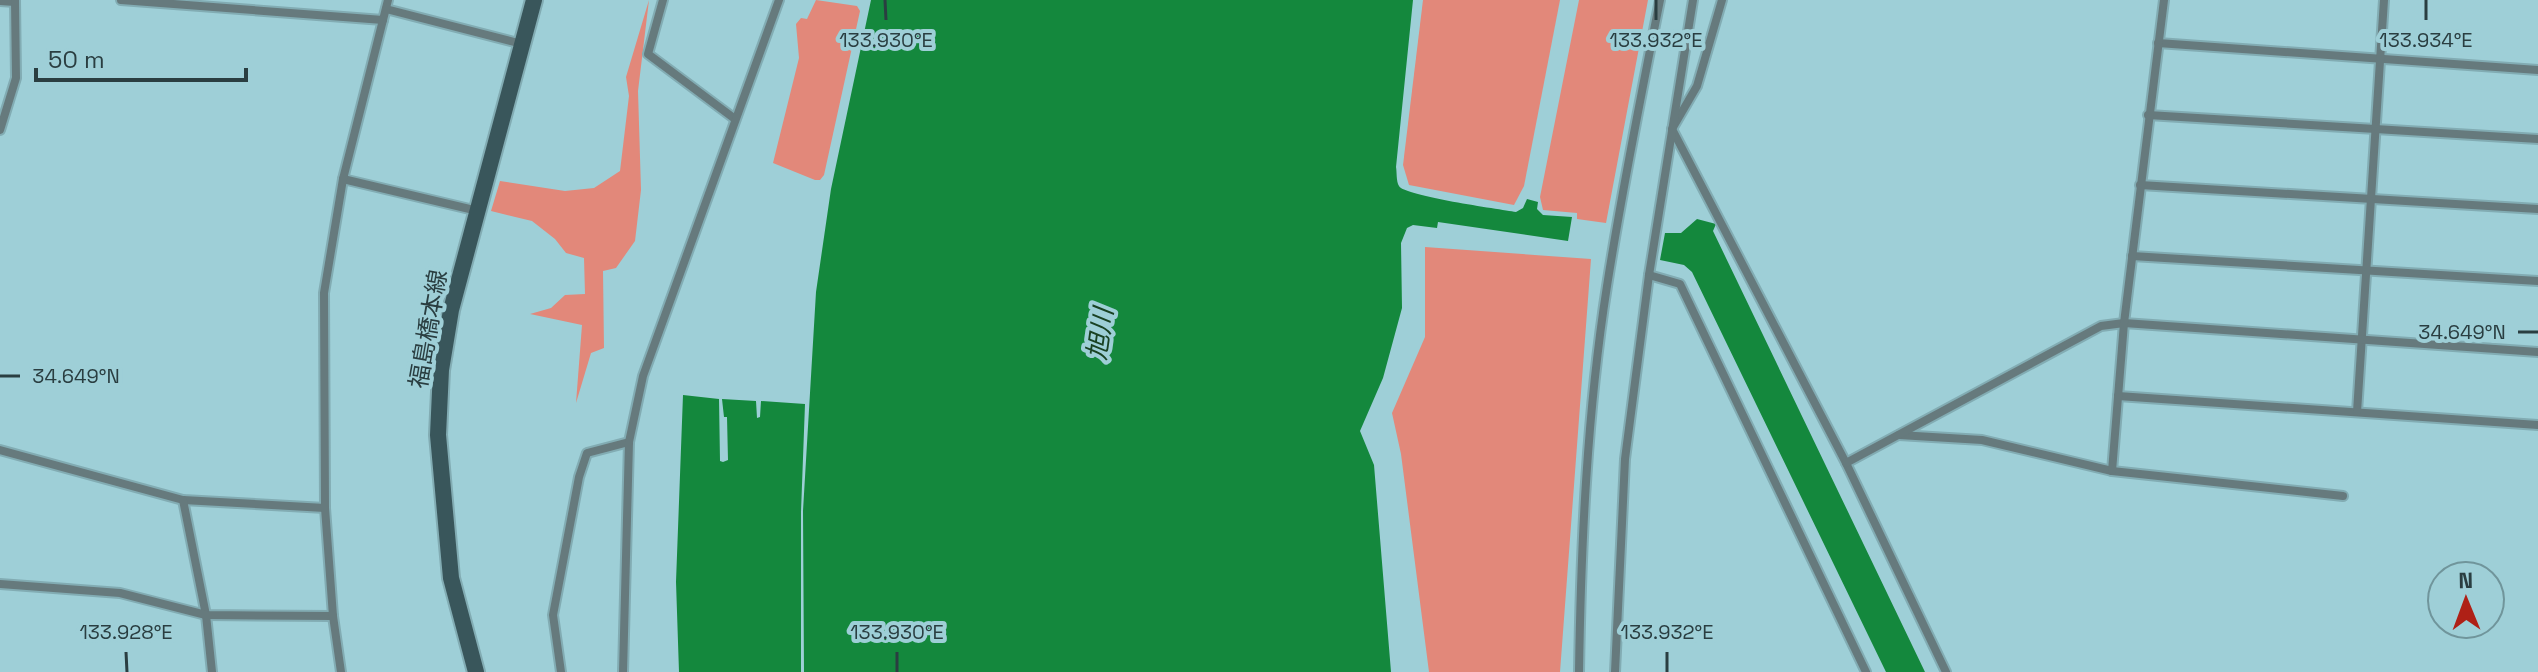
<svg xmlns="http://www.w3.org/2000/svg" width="2538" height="672" font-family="'Space Grotesk','Noto Sans JP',sans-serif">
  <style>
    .green { fill: #e2887a }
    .water { fill: #14883d }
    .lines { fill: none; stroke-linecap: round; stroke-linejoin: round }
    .minor-casing { stroke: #82acb3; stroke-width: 12 }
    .secondary-casing { stroke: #82acb3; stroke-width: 20 }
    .minor { stroke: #667a7d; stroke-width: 8 }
    .secondary { stroke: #39565b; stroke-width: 16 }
    .ticks { fill: none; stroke: #2a3e41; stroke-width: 3 }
    .labels { text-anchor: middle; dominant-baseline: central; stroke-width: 8; stroke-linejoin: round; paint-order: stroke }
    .street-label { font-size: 24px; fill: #2a3e41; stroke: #9ecfd7 }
    .water-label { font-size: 26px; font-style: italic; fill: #194223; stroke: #9ecfd7 }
    .ticks-label { font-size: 20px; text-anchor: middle; fill: #2a3e41; stroke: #9ecfd7; stroke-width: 8; stroke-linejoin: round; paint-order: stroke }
  </style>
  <rect width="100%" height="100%" fill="#9ecfd7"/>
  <!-- green -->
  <g class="green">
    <polygon points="649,0 638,91 641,190 635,241 616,268 603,271 604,348 591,353 576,403 582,325 530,314 551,308 565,295 585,294 584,258 566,253 555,239 532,221 491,211 500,181 565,191 594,188 620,171 629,96 626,77"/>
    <polygon points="816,0 857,6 860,11 824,175 820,180 815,180 773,163 799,58 796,24 801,18 807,19"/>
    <polygon points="1423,0 1560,0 1524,186 1514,205 1409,185 1403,165"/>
    <polygon points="1579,0 1648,0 1606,223 1577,219 1577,213 1543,210 1540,197"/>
    <polygon points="1425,247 1591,259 1560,672 1429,672 1401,454 1392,413 1425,337"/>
  </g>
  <!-- water -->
  <g class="water">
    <path d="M871,0H1413L1396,167C1397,172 1396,181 1399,186C1404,196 1499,209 1516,212L1523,208L1527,199L1538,202L1537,209L1543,215L1572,217L1568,241L1438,222L1437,228L1413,225L1407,228L1401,243L1402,308L1383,378L1360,431L1374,465L1391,672H804L803,511L816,292L831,189Z"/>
    <polygon points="1697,219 1716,224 1713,231 1925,672 1886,672 1692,272 1684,265 1660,260 1665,233 1681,233"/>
    <polygon points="683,395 719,399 720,461 723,462 728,460 727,417 724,417 722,399 756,401 757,418 760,417 761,401 805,404 801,512 801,672 679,672 676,582"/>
  </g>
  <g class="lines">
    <!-- minor casing -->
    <g class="minor-casing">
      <g id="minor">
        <polyline points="121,0 383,20"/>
        <polyline points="663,0 648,54 735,119"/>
        <polyline points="1722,0 1697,86 1672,129 1846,463 1946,672"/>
        <polyline points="0,1 15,2"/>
        <polyline points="386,9 522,44"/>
        <polyline points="2158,43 2538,70"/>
        <polyline points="2148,115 2538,139"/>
        <polyline points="0,130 16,78 15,0"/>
        <polyline points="343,179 478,211"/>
        <polyline points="2140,185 2538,209"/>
        <polyline points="2132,256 2538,281"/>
        <polyline points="1649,275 1680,284 1866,672"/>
        <polyline points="2118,396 2538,425"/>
        <polyline points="2357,412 2384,0"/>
        <polyline points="1899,435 1982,440 2112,471 2343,496"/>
        <polyline points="0,450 183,500 325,508"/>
        <polyline points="1846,463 2101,326 2124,323 2538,352"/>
        <polyline points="2112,471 2124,323 2164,0"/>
        <polyline points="183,500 206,615 212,672"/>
        <polyline points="0,584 120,593 206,615 333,616"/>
        <polyline points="341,672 333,616 325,508 324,293 343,179 388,0"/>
        <polyline points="561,672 553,615 579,477 587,453 629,442"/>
        <polyline points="623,672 629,442 643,376 779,0"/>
        <path d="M1579,672C1581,543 1587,413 1607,286C1622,190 1641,95 1660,0"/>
        <polyline points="1615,672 1625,459 1649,275 1693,0"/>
      </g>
    </g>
    <!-- secondary casing -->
    <g class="secondary-casing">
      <polyline id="secondary" points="476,672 451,578 438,435 441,370 451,310 534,0"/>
    </g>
    <!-- minor -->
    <use href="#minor" class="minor"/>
    <!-- secondary -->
    <use href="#secondary" class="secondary"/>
  </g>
  <!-- ticks -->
  <path class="ticks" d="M885,0L886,20M1656,0V20M2426,0V20M2518,332H2538M0,376H20M126,652L127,672M897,652V672M1667,652V672"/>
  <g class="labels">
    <!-- street labels -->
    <g class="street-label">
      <text transform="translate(428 329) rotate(-80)">福島橋本線</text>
    </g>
    <!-- water labels -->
    <g class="water-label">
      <text transform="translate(1100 334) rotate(-82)">旭川</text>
    </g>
  </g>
  <g class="ticks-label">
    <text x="886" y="47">133.930°E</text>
    <text x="1656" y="47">133.932°E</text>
    <text x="2426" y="47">133.934°E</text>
    <text x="2462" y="339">34.649°N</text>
    <text x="76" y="383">34.649°N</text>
    <text x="126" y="639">133.928°E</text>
    <text x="897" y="639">133.930°E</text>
    <text x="1667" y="639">133.932°E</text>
  </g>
  <!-- north arrow -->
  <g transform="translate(2466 600) rotate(359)"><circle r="38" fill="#9ecfd7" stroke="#70959b" stroke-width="2"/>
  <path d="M0-6L14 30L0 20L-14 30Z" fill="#af2016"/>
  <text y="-12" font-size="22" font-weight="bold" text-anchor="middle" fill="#2a3e41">N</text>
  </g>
  <!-- scale -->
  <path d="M36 68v12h210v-12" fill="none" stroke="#2a3e41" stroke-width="4"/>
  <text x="48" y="68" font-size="24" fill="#2a3e41" stroke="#9ecfd7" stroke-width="6" paint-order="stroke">50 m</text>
</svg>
